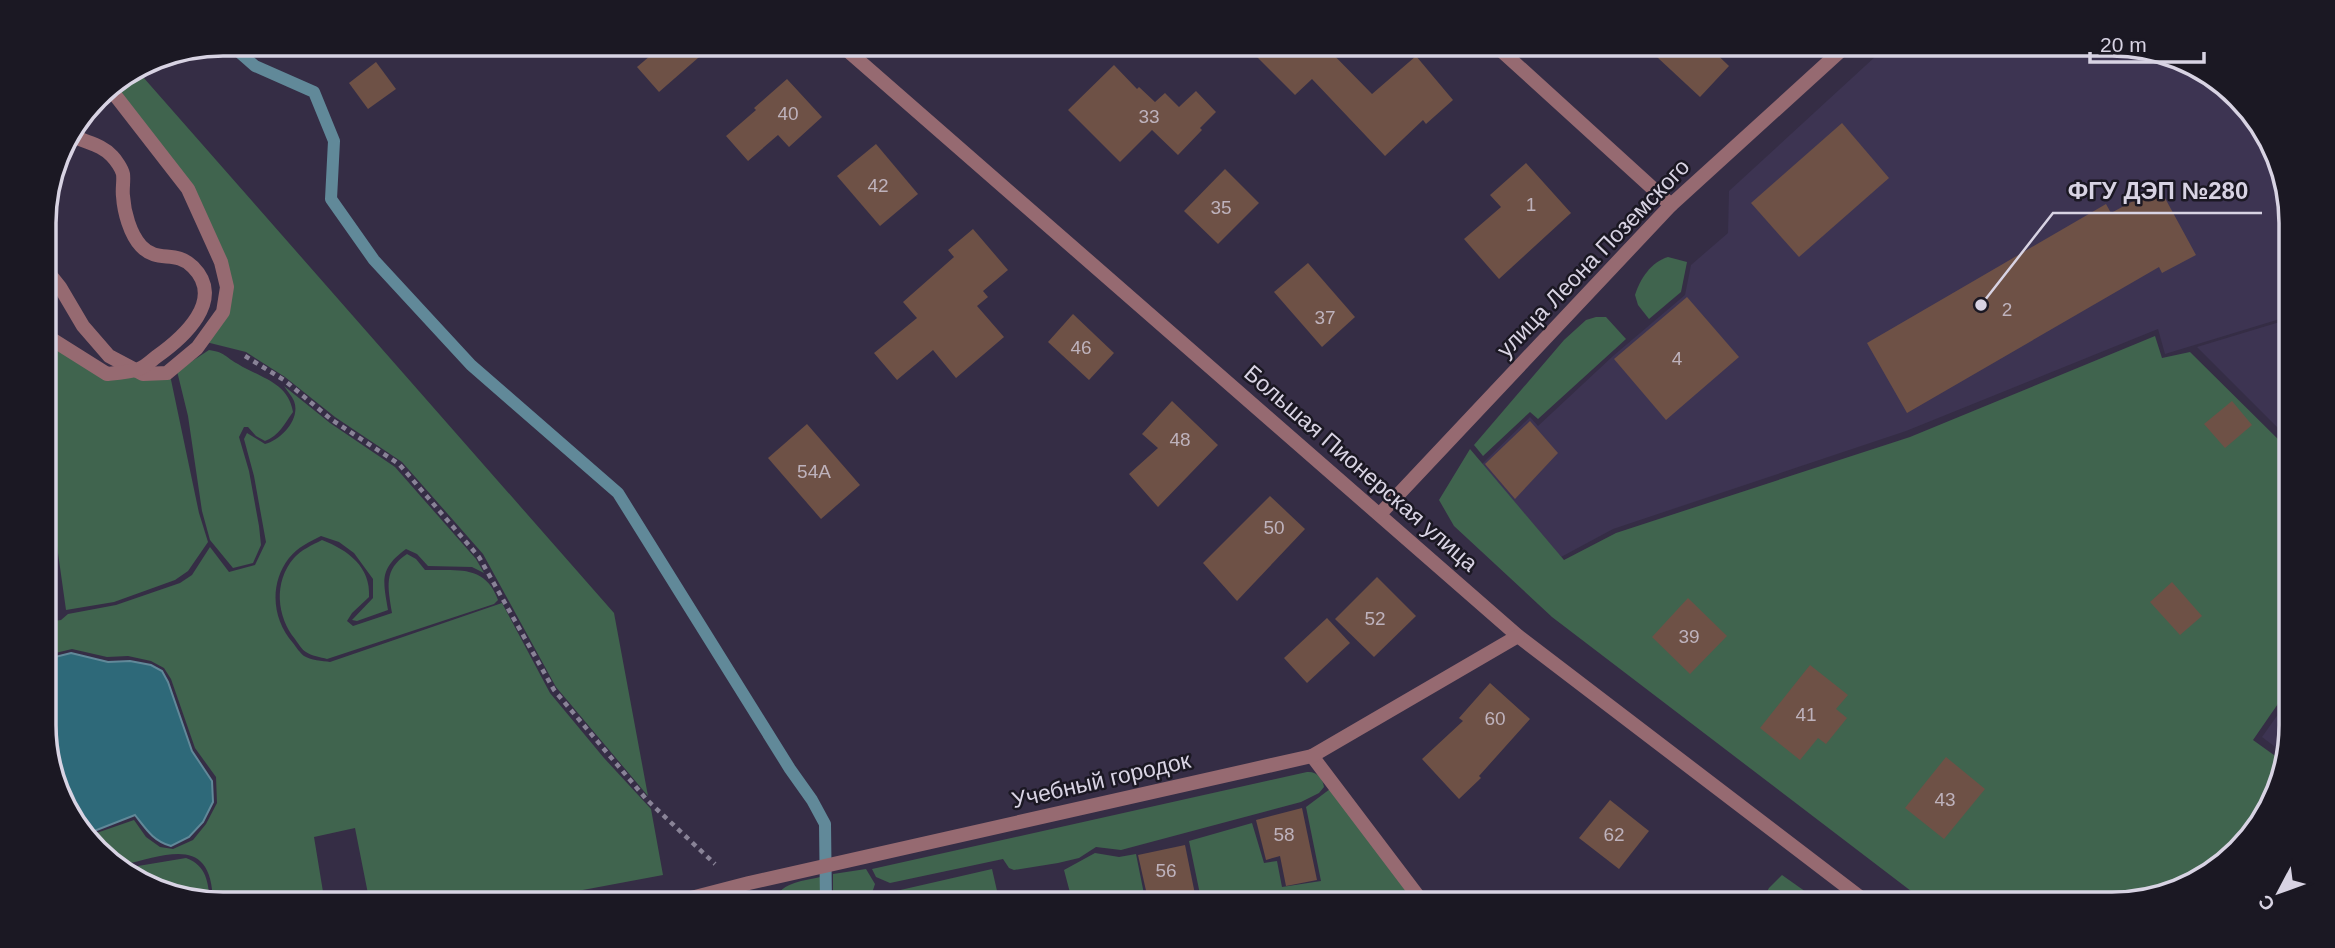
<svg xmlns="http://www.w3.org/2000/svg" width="2335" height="948" font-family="Helvetica,sans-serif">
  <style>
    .built { fill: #3d3452 }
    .green { fill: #40644e }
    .water { fill: #2e6979; stroke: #618999; stroke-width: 2 }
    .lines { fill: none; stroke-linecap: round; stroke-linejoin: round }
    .stream { stroke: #618999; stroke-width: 12 }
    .building { fill: #6e5146 }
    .path { stroke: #898397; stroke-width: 4.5; stroke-dasharray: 5 5; stroke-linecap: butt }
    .service { stroke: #966a71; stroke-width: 14 }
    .minor { stroke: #966a71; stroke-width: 14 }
    .labels { text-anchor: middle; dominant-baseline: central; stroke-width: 5; stroke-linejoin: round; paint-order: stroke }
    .number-label { font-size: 19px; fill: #beb2bc }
    .street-label { font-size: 23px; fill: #d8d3e3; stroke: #1b1823 }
    .rim { fill: none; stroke: #d8d3e3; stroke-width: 3.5 }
    .leader { fill: none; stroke: #d8d3e3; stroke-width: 2.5 }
    .callout-dot { fill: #d8d3e3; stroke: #1b1823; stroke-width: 2.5 }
    .callout-label { font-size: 24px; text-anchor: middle; font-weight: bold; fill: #d8d3e3; stroke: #1b1823; stroke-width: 5; stroke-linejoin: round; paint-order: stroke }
  </style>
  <rect width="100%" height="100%" fill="#352d45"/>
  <!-- built -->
  <g class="built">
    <polygon points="1889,44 2112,44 2170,53 2254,114 2290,199 2290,316 2165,354 2158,329 1906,431 1613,529 1561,557 1482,464 1530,417 1538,426 1613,356 1685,295 1691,265 1728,233 1729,191"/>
    <polygon points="2290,319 2290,440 2197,347"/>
    <polygon points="2291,696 2291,725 2286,755 2262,737"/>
  </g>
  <!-- green -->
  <g class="green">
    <polygon points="136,69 614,613 648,796 556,687 483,554 402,462 335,417 285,377 246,352 206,342 227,310 217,242 111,85"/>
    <path d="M1668,257L1687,262L1681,292L1649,319L1638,305L1635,295C1640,279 1651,262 1668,257Z"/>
    <polygon points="1596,317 1606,317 1626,339 1538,419 1530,412 1483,456 1474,445 1564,340 1586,320"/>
    <polygon points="2155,336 2162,358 2190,352 2290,451 2291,685 2253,740 2285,763 2282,783 2221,867 2123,904 1928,904 1552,617 1454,526 1439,500 1470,449 1564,560 1616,533 1910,437"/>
    <polygon points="45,340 105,378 170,375 199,513 208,542 188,571 175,580 114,602 66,610 57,546 46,548"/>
    <path d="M209,350C225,352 225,357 238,364C260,378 288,382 293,412C284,424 279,436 265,441L256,436L248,427H244L239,437L249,471L259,526L261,545L253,563L233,568L210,540L202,511L188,416L177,371Z"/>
    <path d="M284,386L330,423L395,467L476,559L484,573L472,567L428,566L417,554L406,549C379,569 383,580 388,610L357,621L352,620L373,598V579L354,553L339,542L321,536C309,542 298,547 289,558C269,584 272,619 293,643C296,647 300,653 304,656C310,660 323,661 330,662L502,603L550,693L604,758L651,809L663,875L508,904H370L355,828L314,837L325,904H223L213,903C212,834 168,855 122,865L88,843L85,837L134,820L146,837L160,847L173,849L193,840L206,824L217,803L216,777L195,748L171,679L164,668L151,661L128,656L107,657L72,649L47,655L46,622L61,620L68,614L116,605L180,583L192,575L210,547L229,572L255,565L266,542L254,476L244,439L247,433L265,444C281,440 301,419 294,401C292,396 287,391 284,386Z"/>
    <path d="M322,540C348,550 371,567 369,597L352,613L347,621L353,626L392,613C388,587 383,570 407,554L416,559L425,570C457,571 485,564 498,600L494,604L327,659C321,657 311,656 306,652C302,650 298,643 295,639C277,617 273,582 294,558C301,550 312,545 322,540Z"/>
    <path d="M1307,772C1317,771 1323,779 1324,787L1319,793L1301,802L1121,850L1096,847L1079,858L1058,863L1014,870L1009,868L1003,859L890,883L876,877L872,869Z"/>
    <polygon points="1330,789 1416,904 1202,904 1189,841 1252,823 1264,863 1277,861 1282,887 1321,881 1306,807"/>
    <polygon points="1095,853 1119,857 1136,854 1146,904 1073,904 1064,870"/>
    <path d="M186,858C207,866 208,882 210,902L165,895L126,868Z"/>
    <polygon points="866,869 875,884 869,902 866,904 833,904 833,874"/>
    <polygon points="992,869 1000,904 877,904 883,894"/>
    <polygon points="1782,875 1823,904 1767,904 1763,899 1769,888"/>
    <path d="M820,877V904H771C782,882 798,882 820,877Z"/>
  </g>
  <!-- water -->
  <path class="water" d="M71,653L108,662L130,661L151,665L162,671L168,682L192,751L212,781L213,802L203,822L189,837L171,846C153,841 146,829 135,815L84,835L47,759V659Z"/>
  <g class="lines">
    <!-- stream -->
    <polyline class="stream" points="230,44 255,66 314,92 334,141 331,199 374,260 471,365 618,493 790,769 812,800 825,824 826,904"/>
  </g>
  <!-- building -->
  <g class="building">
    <polygon points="664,44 714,44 659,92 637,67"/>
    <polygon points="1244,44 1323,44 1372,94 1416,56 1453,100 1426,124 1423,120 1385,156 1312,79 1295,95"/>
    <polygon points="1643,44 1706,44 1729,66 1700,97"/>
    <polygon points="376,62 396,89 368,109 349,83"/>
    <polygon points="1114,65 1137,89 1139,87 1155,102 1165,93 1179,107 1196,91 1216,112 1200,128 1202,130 1178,155 1152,130 1120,162 1068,110"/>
    <polygon points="787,79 822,117 789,147 778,135 748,161 726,136 756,110 754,108"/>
    <polygon points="1842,123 1889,178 1799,257 1751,203"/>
    <polygon points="876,144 918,194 880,226 837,176"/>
    <polygon points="1526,163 1571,213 1499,279 1464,239 1501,207 1490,195"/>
    <polygon points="1225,169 1259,203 1218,244 1184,211"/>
    <polygon points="2159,187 2196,255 2162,273 2159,267 1907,413 1867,343 2106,204 2111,213"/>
    <polygon points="973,229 1008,270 983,291 988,297 977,306 1004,337 956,378 933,350 897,380 874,353 917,318 903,302 954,257 948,250"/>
    <polygon points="1308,263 1355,317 1322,347 1274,292"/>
    <polygon points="1687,297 1739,357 1666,420 1614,359"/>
    <polygon points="1073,314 1114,353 1089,380 1048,342"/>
    <polygon points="1172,401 1218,445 1158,507 1129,474 1158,448 1142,434"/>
    <polygon points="2232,401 2252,425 2225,448 2204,424"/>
    <polygon points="1530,421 1558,453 1515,499 1485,464"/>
    <polygon points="807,424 860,485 821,519 768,458"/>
    <polygon points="1270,496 1305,529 1237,601 1203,563"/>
    <polygon points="1377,577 1416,616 1374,657 1335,619"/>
    <polygon points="2172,582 2202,616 2180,635 2150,602"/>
    <polygon points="1688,598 1727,636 1690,674 1652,637"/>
    <polygon points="1327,618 1350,643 1307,683 1284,658"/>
    <polygon points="1810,665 1848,695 1836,709 1847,718 1826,744 1818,738 1800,760 1760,728"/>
    <polygon points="1490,683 1530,719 1479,776 1481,778 1459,799 1422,759 1463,721 1459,718"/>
    <polygon points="1946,757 1985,789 1944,839 1905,808"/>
    <polygon points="1610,800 1649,831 1619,869 1579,838"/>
    <polygon points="1302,808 1317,880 1286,886 1280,856 1266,860 1256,820"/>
    <polygon points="1185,845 1197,904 1149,904 1138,855"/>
  </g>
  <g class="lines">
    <!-- path -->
    <polyline class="path" points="245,356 284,380 332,420 399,464 479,557 554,690 647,800 715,864"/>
    <!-- service -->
    <g class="service">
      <polyline points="44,267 60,287 83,326 109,356 143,374 167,373 197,348 223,312 227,287 221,262 188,189 108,86"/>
      <path d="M45,335L107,374C117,373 129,372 139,369C145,367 151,361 156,357C183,338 226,300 193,267C175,249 158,264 141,246C130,234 124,212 123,196C122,189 124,181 123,174C122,169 116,160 112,156C100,143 84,143 70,134"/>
      <polyline points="1312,756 1424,904"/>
    </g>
    <!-- minor -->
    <g class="minor">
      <polyline points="840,44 1518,636 1869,904"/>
      <polyline points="1494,44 1671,205"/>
      <polyline points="1380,514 1671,205 1848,44"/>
      <polyline points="668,904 749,883 1312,756 1518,636"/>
    </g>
  </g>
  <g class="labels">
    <!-- number labels -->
    <g class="number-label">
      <text x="788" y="113">40</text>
      <text x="1149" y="116">33</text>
      <text x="878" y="185">42</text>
      <text x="1531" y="204">1</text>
      <text x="1221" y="207">35</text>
      <text x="2007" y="309">2</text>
      <text x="1325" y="317">37</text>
      <text x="1081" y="347">46</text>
      <text x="1677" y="358">4</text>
      <text x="1180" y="439">48</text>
      <text x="814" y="471">54А</text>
      <text x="1274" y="527">50</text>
      <text x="1375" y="618">52</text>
      <text x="1689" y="636">39</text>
      <text x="1806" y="714">41</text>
      <text x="1495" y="718">60</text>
      <text x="1945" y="799">43</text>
      <text x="1284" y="834">58</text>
      <text x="1614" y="834">62</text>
      <text x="1166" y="870">56</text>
    </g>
    <!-- street labels -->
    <g class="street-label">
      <text transform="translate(1593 258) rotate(-46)">улица Леона Поземского</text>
      <text transform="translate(1361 468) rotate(41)">Большая Пионерская улица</text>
      <text transform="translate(1101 780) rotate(-13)">Учебный городок</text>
    </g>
  </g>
  <!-- crop -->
  <path d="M0 0H2335V948H0ZM223 56H2112A167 167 0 0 1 2279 223V725A167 167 0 0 1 2112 892H223A167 167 0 0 1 56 725V223A167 167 0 0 1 223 56Z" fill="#1b1823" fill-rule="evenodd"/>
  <path class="rim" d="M223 56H2112A167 167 0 0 1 2279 223V725A167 167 0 0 1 2112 892H223A167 167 0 0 1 56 725V223A167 167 0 0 1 223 56Z"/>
  <!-- callouts -->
  <path class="leader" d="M1981 305L2053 213H2262"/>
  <circle class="callout-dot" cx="1981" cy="305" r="7"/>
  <g class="callout-label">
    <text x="2158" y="199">ФГУ ДЭП №280</text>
  </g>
  <!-- north arrow -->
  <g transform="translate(2279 892) rotate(229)" stroke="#1b1823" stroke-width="5" paint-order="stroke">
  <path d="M0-5L12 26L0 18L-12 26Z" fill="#d8d3e3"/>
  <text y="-10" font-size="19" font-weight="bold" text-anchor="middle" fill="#d8d3e3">С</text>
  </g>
  <!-- scale -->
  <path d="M2090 52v10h114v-10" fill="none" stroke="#d8d3e3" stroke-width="3.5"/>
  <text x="2100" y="52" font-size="21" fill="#d8d3e3" stroke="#1b1823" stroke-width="5" paint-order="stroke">20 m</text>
</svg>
